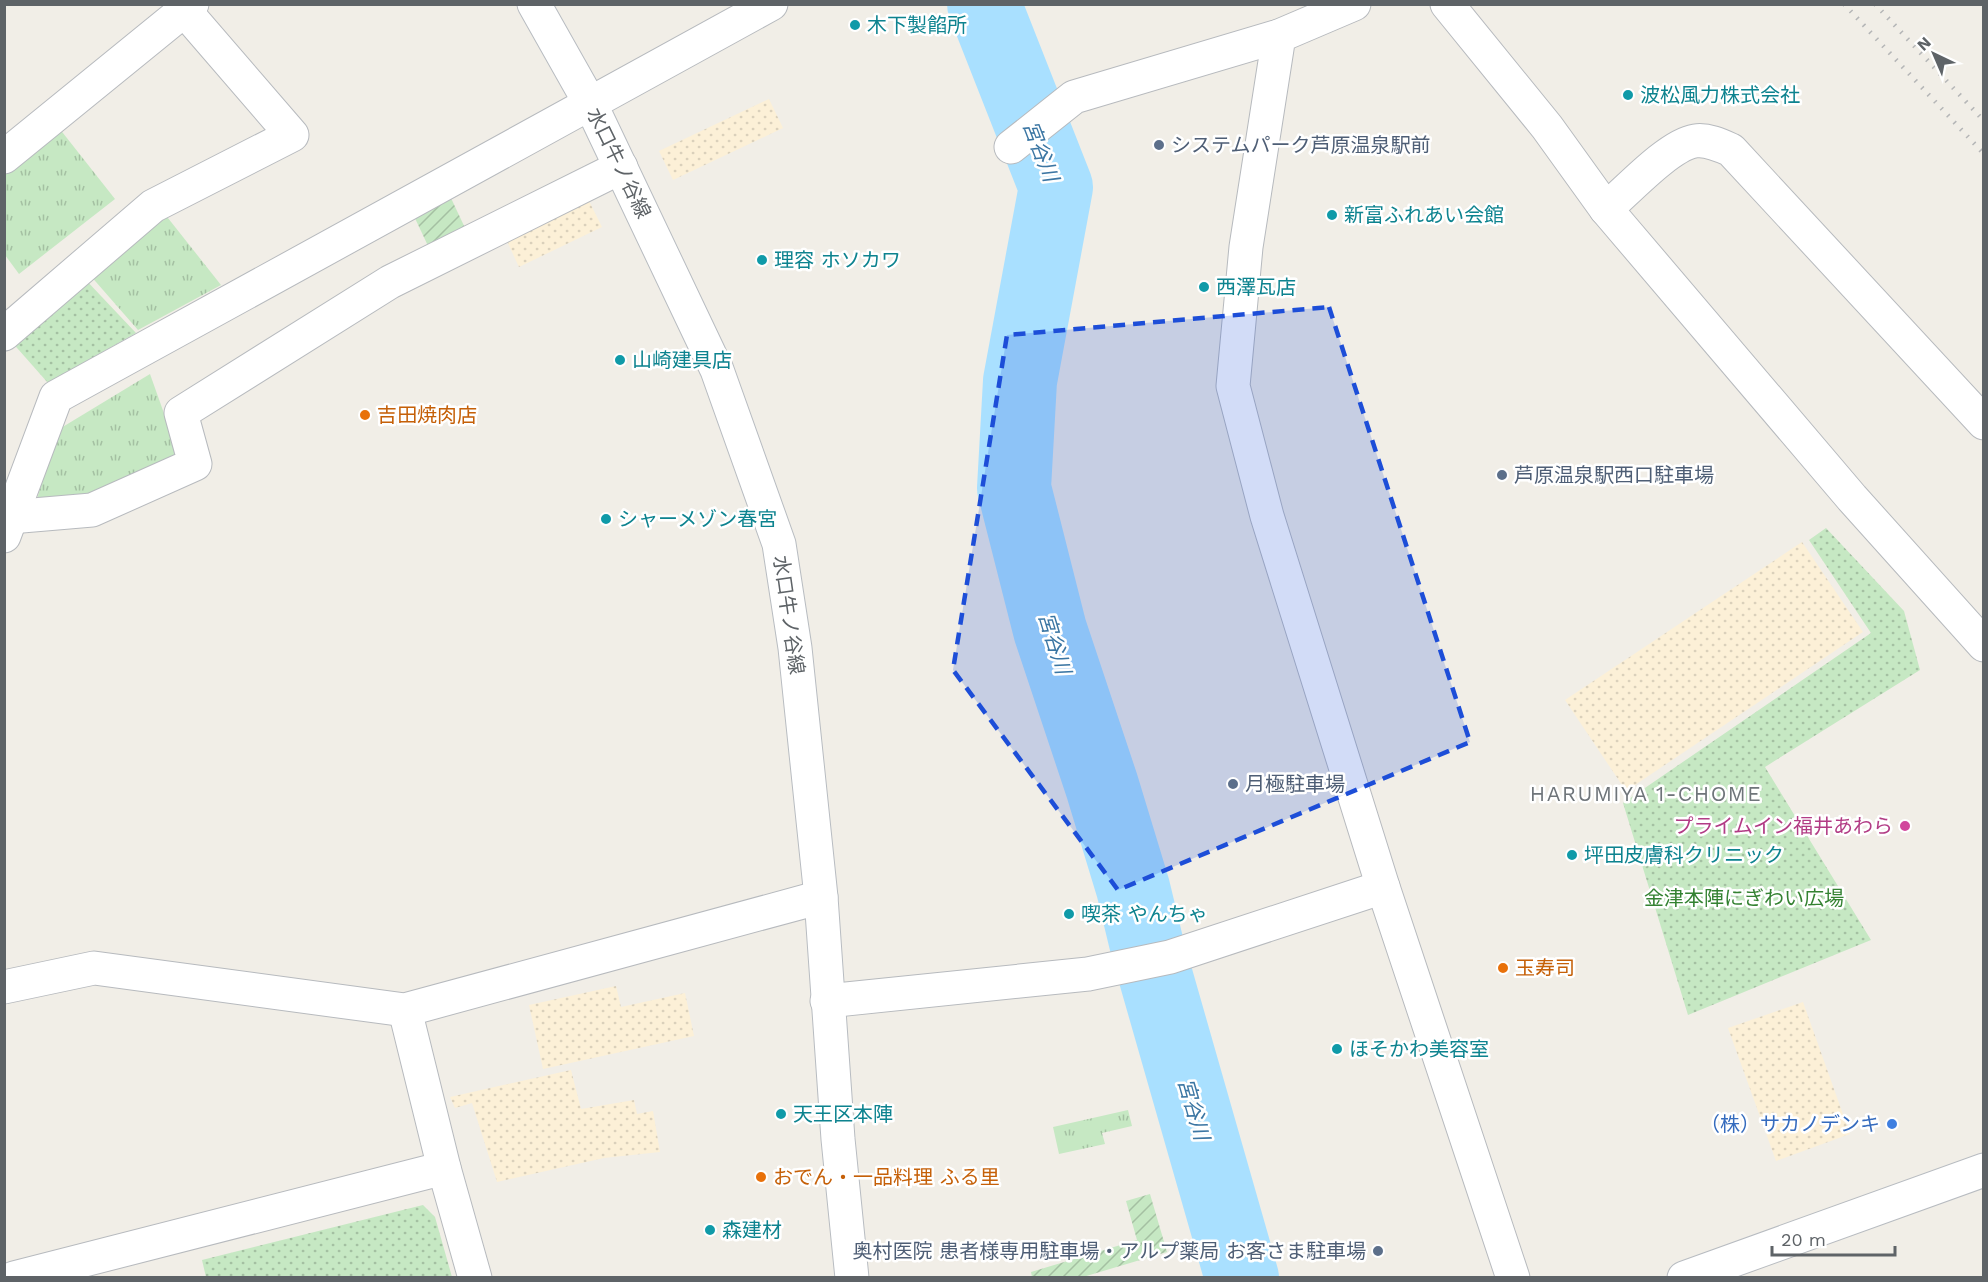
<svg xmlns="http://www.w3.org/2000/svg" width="1988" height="1282" font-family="'Work Sans','Noto Sans JP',sans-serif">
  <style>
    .grass { fill: url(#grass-tufts) }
    .sand { fill: url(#sand-dots) }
    .park { fill: url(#park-dots) }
    .garden { fill: url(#garden-furrows) }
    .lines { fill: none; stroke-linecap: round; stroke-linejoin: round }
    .river { stroke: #a9e0ff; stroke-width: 74 }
    .street-casing { stroke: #b7babe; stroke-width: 35 }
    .secondary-casing { stroke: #b8bcc1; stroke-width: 35 }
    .street { stroke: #fff; stroke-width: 33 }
    .secondary { stroke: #fff; stroke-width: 33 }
    .rail { stroke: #b5b6b7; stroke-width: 4.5; stroke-dasharray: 1.5 8; stroke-linecap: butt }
    .marked { fill: #1d4ed8; fill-opacity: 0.2; stroke: #1d4ed8; stroke-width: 4.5; stroke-dasharray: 12 8; stroke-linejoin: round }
    .culture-dot { fill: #0f9aa8; stroke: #fff; stroke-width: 2 }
    .service-dot { fill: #5c6f8a; stroke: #fff; stroke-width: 2 }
    .food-dot { fill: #e8710a; stroke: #fff; stroke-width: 2 }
    .hotel-dot { fill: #d1479c; stroke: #fff; stroke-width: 2 }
    .shop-dot { fill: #3f7fe0; stroke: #fff; stroke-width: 2 }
    .labels { text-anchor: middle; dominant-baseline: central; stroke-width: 5; stroke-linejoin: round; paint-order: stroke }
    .culture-label { font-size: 20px; fill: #0d838f; stroke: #fff; text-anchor: start }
    .service-label { font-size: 20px; fill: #4e5e75; stroke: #fff; text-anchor: start }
    .street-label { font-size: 20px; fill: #5e6367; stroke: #fff }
    .food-label { font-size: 20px; fill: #c56008; stroke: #fff; text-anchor: start }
    .hotel-label { font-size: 20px; fill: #b23c85; stroke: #fff; text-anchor: end }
    .park-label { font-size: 20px; fill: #348232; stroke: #fff }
    .shop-label { font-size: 20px; fill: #366cbe; stroke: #fff; text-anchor: end }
    .water-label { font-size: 21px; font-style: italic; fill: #3b76a3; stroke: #fff }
    .neighbourhood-label { font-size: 21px; letter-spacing: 1.5px; fill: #6f757a; stroke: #fff }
  </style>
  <defs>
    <pattern id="grass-tufts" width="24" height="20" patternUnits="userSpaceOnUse" patternTransform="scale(1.5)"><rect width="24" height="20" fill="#c6e8c3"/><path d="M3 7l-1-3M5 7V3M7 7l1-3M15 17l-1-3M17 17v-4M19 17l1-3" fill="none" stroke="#a4c0a2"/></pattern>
    <pattern id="sand-dots" width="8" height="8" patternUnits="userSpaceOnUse" patternTransform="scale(1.5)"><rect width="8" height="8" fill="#fcf0d7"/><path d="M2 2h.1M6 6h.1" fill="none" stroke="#dad0bb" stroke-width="1.8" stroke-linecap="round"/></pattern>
    <pattern id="park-dots" width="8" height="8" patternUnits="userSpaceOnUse" patternTransform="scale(1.5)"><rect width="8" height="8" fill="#c6e8c3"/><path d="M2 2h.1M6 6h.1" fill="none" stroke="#a4c0a2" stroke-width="1.8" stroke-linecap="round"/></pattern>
    <pattern id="garden-furrows" width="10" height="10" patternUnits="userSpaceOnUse" patternTransform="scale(1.5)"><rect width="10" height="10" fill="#c6e8c3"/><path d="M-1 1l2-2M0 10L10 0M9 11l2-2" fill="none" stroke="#a4c0a2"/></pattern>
  </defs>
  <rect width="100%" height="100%" fill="#f1eee7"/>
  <!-- grass -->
  <g class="grass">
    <polygon points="59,128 115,199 19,274 5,255 5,172"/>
    <polygon points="164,213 221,285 138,330 89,274"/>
    <polygon points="150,374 182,464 107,496 36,503 56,431"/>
    <polygon points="1128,1110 1132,1126 1102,1133 1105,1144 1059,1154 1053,1127"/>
  </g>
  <!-- sand -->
  <g class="sand">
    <polygon points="769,99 783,128 673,180 659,151"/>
    <polygon points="586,195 602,227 519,267 504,235"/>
    <polygon points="1802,542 1863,632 1626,791 1565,700"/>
    <polygon points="616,986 621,1007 685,993 694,1036 543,1069 529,1005"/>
    <polygon points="1803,1002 1850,1134 1776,1161 1728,1028"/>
    <polygon points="571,1070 581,1109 634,1100 637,1114 653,1111 660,1152 604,1158 497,1182 472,1103 455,1108 450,1097"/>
  </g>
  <!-- park -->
  <g class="park">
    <polygon points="84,278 136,333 48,383 10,340"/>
    <polygon points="1826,528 1904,611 1920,670 1765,767 1871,940 1688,1015 1623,803 1871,633 1809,540"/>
    <polygon points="423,1205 435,1217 452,1277 206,1277 202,1260"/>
  </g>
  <!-- garden -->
  <g class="garden">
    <polygon points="450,196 466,230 429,248 413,214"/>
    <polygon points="1150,1194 1167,1252 1083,1277 1032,1277 1031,1272 1137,1240 1126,1201"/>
  </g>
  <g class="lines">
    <!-- river -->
    <polyline class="river" points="984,4 1056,187 1020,381 1014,488 1050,630 1102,786 1133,888 1147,946 1242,1278"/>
    <!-- street casing -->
    <g class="street-casing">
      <g id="street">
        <polyline points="1354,4 1279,36 1246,247 1233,386 1267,516 1383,887 1513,1278"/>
        <polyline points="1447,4 1547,127 1606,209 1852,498 1984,645"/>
        <polyline points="1011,147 1074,97 1279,36"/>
        <polyline points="4,157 192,4"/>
        <path d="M1606,209C1627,191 1669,145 1695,141C1707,139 1720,145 1731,150L1984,423"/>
        <polyline points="4,334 153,206 292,135 185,11"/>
        <polyline points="4,511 10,517 92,510 195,464 181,413 390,282 621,167"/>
        <path d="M4,536L56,397C294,266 533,137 771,4"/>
        <polyline points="4,987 94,968 405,1010 821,897"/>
        <polyline points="827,1001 1088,974 1170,957 1383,887"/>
        <polyline points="405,1010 444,1168 475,1278"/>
        <polyline points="14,1278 444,1168"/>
      </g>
    </g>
    <!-- secondary casing -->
    <g class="secondary-casing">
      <g id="secondary">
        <polyline points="534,4 591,105 717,370 779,544 795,648 821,897 838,1139 852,1278"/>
        <polyline points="1684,1278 1984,1170"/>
      </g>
    </g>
    <!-- street -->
    <use href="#street" class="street"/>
    <!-- secondary -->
    <use href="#secondary" class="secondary"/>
    <!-- rail -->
    <g class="rail">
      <polyline points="1844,4 1984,154"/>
      <polyline points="1875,4 1984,121"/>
    </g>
  </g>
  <!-- marked area -->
  <path class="marked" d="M1329,307L1470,742L1118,890L953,670L1007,335Z"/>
  <!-- markers -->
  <g class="culture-dot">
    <circle cx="855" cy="25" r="6"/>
    <circle cx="1628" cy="95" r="6"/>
    <circle cx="1332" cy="215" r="6"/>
    <circle cx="762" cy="260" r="6"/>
    <circle cx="1204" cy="287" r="6"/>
    <circle cx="620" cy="360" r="6"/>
    <circle cx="606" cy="519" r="6"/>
    <circle cx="1572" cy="855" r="6"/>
    <circle cx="1069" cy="914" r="6"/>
    <circle cx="1337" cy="1049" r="6"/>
    <circle cx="781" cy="1114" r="6"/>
    <circle cx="710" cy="1230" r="6"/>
  </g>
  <g class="service-dot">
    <circle cx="1159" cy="145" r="6"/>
    <circle cx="1502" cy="475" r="6"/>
    <circle cx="1233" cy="784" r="6"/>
    <circle cx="1378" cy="1251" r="6"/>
  </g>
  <g class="food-dot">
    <circle cx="365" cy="415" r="6"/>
    <circle cx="1503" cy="968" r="6"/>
    <circle cx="761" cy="1177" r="6"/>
  </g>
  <circle class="hotel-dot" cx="1905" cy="826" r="6"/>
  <circle class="shop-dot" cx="1892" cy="1124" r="6"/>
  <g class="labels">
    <!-- culture labels -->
    <g class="culture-label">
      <text x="867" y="25">木下製餡所</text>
      <text x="1640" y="95">波松風力株式会社</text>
      <text x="1344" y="215">新富ふれあい会館</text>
      <text x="774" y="260">理容 ホソカワ</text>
      <text x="1216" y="287">西澤瓦店</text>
      <text x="632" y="360">山崎建具店</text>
      <text x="618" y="519">シャーメゾン春宮</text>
      <text x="1584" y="855">坪田皮膚科クリニック</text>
      <text x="1081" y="914">喫茶 やんちゃ</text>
      <text x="1349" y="1049">ほそかわ美容室</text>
      <text x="793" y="1114">天王区本陣</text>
      <text x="722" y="1230">森建材</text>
    </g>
    <!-- service labels -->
    <g class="service-label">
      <text x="1171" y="145">システムパーク芦原温泉駅前</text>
      <text x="1514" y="475">芦原温泉駅西口駐車場</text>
      <text x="1245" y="784">月極駐車場</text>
      <text x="1366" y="1251" text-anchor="end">奥村医院 患者様専用駐車場・アルプ薬局 お客さま駐車場</text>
    </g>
    <!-- street labels -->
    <g class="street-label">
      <text transform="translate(619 163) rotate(64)">水口牛ノ谷線</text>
      <text transform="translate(789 615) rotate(82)">水口牛ノ谷線</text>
    </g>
    <!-- food labels -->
    <g class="food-label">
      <text x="377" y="415">吉田焼肉店</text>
      <text x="1515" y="968">玉寿司</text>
      <text x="773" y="1177">おでん・一品料理 ふる里</text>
    </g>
    <!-- hotel labels -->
    <g class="hotel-label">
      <text x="1893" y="826">プライムイン福井あわら</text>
    </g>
    <!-- park labels -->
    <g class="park-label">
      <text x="1744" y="898">金津本陣にぎわい広場</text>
    </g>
    <!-- shop labels -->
    <g class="shop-label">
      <text x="1880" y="1124">（株）サカノデンキ</text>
    </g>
    <!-- water labels -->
    <g class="water-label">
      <text transform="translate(1041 151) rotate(69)">宮谷川</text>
      <text transform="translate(1055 643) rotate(73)">宮谷川</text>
      <text transform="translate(1194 1109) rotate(74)">宮谷川</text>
    </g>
    <!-- neighbourhood labels -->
    <g class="neighbourhood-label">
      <text x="1646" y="793">HARUMIYA 1-CHOME</text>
    </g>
  </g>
  <!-- border -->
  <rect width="1988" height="1282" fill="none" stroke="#5e6367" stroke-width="12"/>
  <!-- north arrow -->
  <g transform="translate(1934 54) rotate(316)" stroke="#ffffff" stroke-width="4.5" paint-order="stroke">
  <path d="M0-4.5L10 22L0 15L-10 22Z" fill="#5e6367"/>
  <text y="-9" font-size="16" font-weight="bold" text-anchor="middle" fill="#5e6367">N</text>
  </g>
  <!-- scale -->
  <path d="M1772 1246v9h123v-9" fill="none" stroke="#5e6367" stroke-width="3"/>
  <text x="1781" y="1246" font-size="18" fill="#5e6367" stroke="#ffffff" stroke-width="4.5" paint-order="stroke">20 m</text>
</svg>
